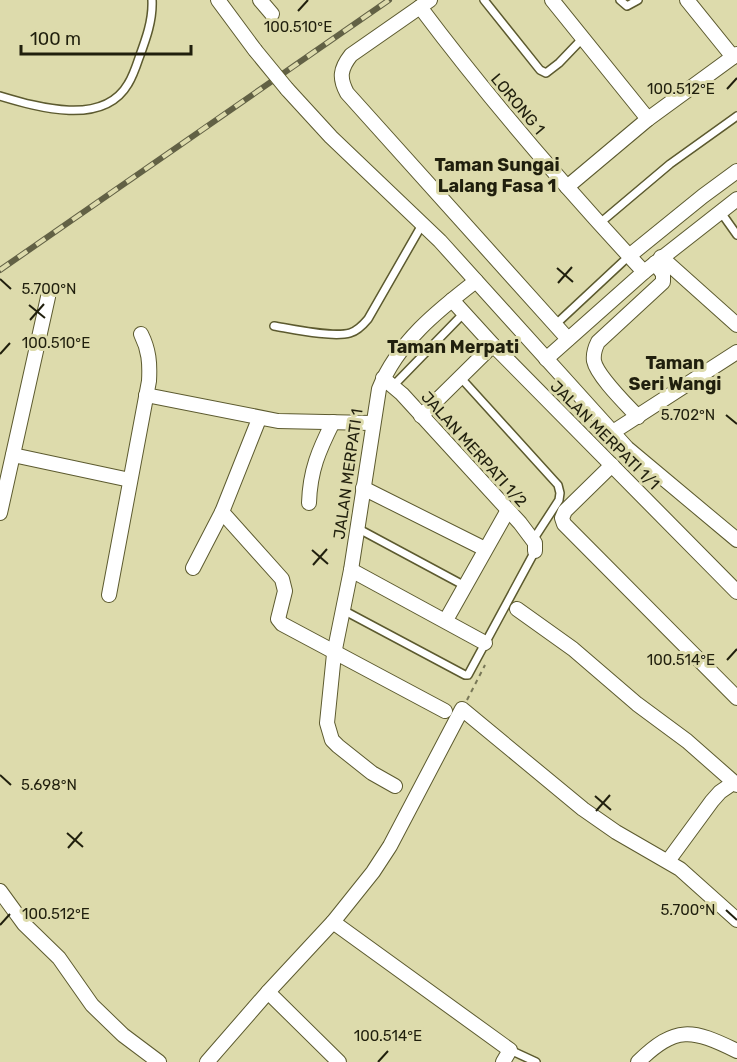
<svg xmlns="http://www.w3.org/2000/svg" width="737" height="1062" font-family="Rubik,sans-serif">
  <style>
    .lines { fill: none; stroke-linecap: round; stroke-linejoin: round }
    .lane-casing { stroke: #5c5a2f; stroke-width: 10 }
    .street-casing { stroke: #5c5a2f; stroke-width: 16 }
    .path { stroke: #787757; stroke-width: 2; stroke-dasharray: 4.5 4.5; stroke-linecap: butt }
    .lane { stroke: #fff; stroke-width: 7 }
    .street { stroke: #fff; stroke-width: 14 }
    .rail-casing { stroke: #626145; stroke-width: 6 }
    .rail { stroke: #dddbac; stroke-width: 4; stroke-dasharray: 11; stroke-linecap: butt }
    .street-bridge-casing { stroke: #5c5a2f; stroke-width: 16; stroke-linecap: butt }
    .street-bridge { stroke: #fff; stroke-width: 14 }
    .ticks { fill: none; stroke: #201f0d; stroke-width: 2 }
    .labels { text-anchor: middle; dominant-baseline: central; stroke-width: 6; stroke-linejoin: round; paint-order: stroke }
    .street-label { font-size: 16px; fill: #201f0d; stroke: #dddbac }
    .neighbourhood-label { font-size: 18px; font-weight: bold; fill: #201f0d; stroke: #dddbac }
    .ticks-label { font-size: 15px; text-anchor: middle; fill: #201f0d; stroke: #dddbac; stroke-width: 6; stroke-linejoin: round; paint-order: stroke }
  </style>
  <rect width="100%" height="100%" fill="#dddbac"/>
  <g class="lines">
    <!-- lane casing -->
    <g class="lane-casing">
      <g id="lane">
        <polyline points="484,0 540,70 546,73 559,63 582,39"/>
        <polyline points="620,0 627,6 638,0"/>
        <path d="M0,96C37,107 103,127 128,84C133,76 136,67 139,58C146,39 153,20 152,0"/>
        <polyline points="720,211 737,235"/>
        <polyline points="600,223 670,164 737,116"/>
        <polyline points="555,325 629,256"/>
        <path d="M274,326C292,329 333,338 350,333C357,331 363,325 368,319L423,223"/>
        <polyline points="460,377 558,485 560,493 559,500 533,540"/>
        <polyline points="394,385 463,314"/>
        <polyline points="357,528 465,586"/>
        <polyline points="343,610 465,675 468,675 535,551"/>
        <polyline points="510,1050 536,1062"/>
      </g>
    </g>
    <!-- street casing -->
    <g class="street-casing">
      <g id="street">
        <polyline points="218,0 255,50"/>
        <polyline points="260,0 272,14"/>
        <path d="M430,0L351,55C340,69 339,78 347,93L568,339"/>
        <polyline points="552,0 648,119"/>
        <polyline points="687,0 733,57"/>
        <path d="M420,7C489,99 565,187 644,272"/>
        <polyline points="287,89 331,137 440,241 627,448 737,540"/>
        <polyline points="567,187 648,119 737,54"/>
        <polyline points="629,256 703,196 737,171"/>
        <polyline points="661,257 737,325"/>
        <polyline points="452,300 493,345 737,592"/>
        <polyline points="546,359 644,272 737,199"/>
        <polyline points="383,378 402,394 520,523 535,543 535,551"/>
        <polyline points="146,395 278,421 372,423"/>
        <polyline points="421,416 493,345"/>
        <path d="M638,417C627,405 597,376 594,361C593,354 595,348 598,342L663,282V274L655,263"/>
        <polyline points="613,432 737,352"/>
        <polyline points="13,455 130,480"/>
        <polyline points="612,465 565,511 562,518 564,524 737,698"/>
        <polyline points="363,488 485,549"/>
        <path d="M309,503C310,470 319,450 333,422"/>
        <polyline points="222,512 282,579 285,591 278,619 282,624 445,711"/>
        <polyline points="0,513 48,297"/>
        <polyline points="193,568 222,512 259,419"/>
        <polyline points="351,570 485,643"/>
        <path d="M109,595L149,381C150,363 149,350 141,334"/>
        <polyline points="517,609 573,649 637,704 687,741 737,785"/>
        <polyline points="446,620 508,510"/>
        <path d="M395,786L372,773L338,746L332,740L327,723L334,654L351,570L379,389C398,342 437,311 476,281"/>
        <polyline points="668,861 712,801 720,792 733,783"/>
        <polyline points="0,891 24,924 59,958 92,1005 123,1035 159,1062"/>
        <polyline points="333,922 510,1050 503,1062"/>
        <polyline points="268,992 339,1062"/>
        <polyline points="207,1062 268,992 333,922 373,872 390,846 462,709 583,809 616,832 680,869 737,920"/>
        <path d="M638,1062C676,1025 692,1029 737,1051"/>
      </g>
    </g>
    <!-- path -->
    <polyline class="path" points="467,700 485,665"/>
    <!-- lane -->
    <use href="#lane" class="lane"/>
    <!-- street -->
    <use href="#street" class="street"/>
    <!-- rail casing -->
    <g class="rail-casing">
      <polyline id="rail" points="0,270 389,0"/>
    </g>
    <!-- rail -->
    <use href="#rail" class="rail"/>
    <!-- street-bridge casing -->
    <g class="street-bridge-casing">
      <polyline id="street-bridge" points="255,50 287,89"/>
    </g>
    <!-- street-bridge -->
    <use href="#street-bridge" class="street-bridge"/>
  </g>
  <!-- ticks -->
  <path class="ticks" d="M298,11L308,0M727,89L737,78M557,268L573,282M0,279L11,289M558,283L572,267M29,305L45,318M30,320L44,304M0,354L10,343M726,415L737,424M312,550L328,564M313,565L327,549M727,660L737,649M0,775L11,785M595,796L611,810M596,811L610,795M67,833L83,847M68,848L82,832M726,910L737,920M0,925L10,914M378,1062L388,1051"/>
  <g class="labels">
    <!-- street labels -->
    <g class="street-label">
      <text transform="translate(518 104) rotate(50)">LORONG 1</text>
      <text transform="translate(605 435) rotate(45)">JALAN MERPATI 1/1</text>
      <text transform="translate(474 449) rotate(48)">JALAN MERPATI 1/2</text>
      <text transform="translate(348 474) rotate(-82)">JALAN MERPATI 1</text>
    </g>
    <!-- neighbourhood labels -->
    <g class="neighbourhood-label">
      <text x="497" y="165">Taman Sungai<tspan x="497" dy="21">Lalang Fasa 1</tspan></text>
      <text x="453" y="347">Taman Merpati</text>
      <text x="675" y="363">Taman<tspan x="675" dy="21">Seri Wangi</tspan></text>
    </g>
  </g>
  <g class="ticks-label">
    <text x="298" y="32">100.510°E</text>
    <text x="681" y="94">100.512°E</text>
    <text x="49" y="294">5.700°N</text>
    <text x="56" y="348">100.510°E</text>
    <text x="688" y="420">5.702°N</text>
    <text x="681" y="665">100.514°E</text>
    <text x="49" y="790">5.698°N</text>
    <text x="688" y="915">5.700°N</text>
    <text x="56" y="919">100.512°E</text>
    <text x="388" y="1041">100.514°E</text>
  </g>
  <!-- scale -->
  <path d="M21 45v9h170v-9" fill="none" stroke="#201f0d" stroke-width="3"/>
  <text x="30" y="45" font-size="18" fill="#201f0d" stroke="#dddbac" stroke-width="4.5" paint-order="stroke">100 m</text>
</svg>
